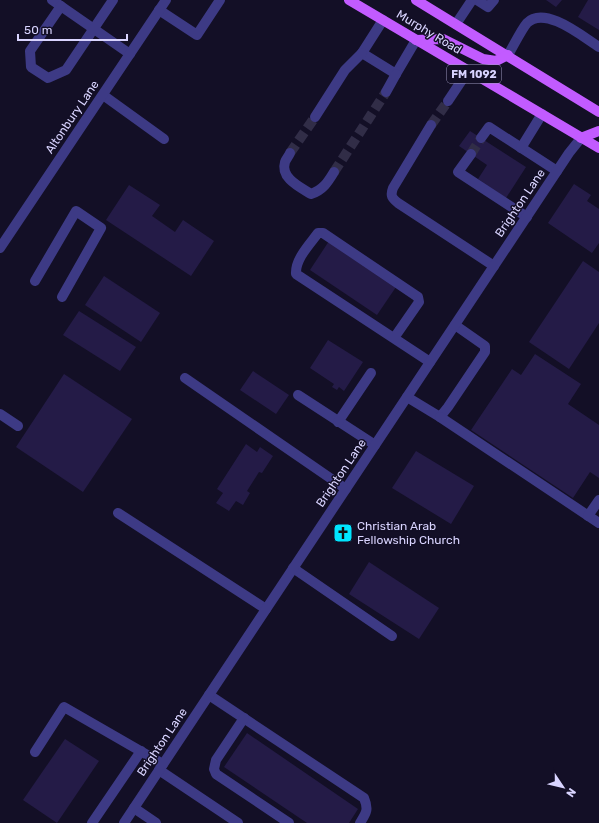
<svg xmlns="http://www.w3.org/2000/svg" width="599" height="823" font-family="Rubik,sans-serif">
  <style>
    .building { fill: #241b47 }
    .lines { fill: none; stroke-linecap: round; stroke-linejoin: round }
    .minor-tunnel { stroke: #312d47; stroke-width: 10; stroke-dasharray: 10 5; stroke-linecap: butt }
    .minor { stroke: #3d3a85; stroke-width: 10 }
    .major { stroke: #c25bff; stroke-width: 10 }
    .labels { text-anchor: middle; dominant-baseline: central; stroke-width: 3; stroke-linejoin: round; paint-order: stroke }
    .shield { fill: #130f26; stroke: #9e99be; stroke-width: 1 }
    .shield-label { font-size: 11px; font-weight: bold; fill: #d9d4ff }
    .street-label { font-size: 12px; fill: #d9d4ff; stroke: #130f26 }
    .poi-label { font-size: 12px; fill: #d9d4ff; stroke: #130f26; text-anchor: start }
  </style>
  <rect width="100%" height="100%" fill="#130f26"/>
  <!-- building -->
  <g class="building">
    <polygon points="546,0 562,0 556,7"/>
    <polygon points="588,0 599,0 599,30 578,17"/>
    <polygon points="470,131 526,167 506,198 478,179 487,165 459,146"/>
    <polygon points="574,184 591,195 587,201 599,209 599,243 592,253 548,223"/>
    <polygon points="129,185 160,205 152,216 175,232 183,220 214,241 191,276 106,220"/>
    <polygon points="329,241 396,287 377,315 310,270"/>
    <polygon points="583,261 599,272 599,323 569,369 529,342"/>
    <polygon points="104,276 160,313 141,342 85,305"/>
    <polygon points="79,311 136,347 120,371 63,335"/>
    <polygon points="328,340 363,362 344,391 339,387 337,390 332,387 334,384 310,368"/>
    <polygon points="535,354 581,384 568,404 599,425 599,478 590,472 573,498 471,430 512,369 521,375"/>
    <polygon points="253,371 289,395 276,414 240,390"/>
    <polygon points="64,374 132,419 83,492 16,447"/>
    <polygon points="246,444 257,452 260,447 273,456 262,473 259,472 247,491 250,493 243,505 236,501 229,511 216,503 223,493 217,489"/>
    <polygon points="416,451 474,486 451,524 392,488"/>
    <polygon points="369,562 439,608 419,639 349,594"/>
    <polygon points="247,733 358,809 349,823 307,823 224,767"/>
    <polygon points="65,739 99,761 57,823 23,800"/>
  </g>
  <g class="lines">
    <!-- minor-tunnel -->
    <g class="minor-tunnel">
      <polyline points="431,125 448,101"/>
      <polyline points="290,153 315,117"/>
      <polyline points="471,154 481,138"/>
      <polyline points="334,172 386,92"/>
    </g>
    <!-- minor -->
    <g class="minor">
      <polyline points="52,0 130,54"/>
      <polyline points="477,0 488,7 494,0"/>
      <polyline points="61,6 30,51 31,67 48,78 66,70 113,0"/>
      <polyline points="159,10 197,35 220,0"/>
      <polyline points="383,20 362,53 396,74 416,40"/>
      <polyline points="456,24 472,0"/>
      <path d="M508,55C513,47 521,30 527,23C545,5 583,37 599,47"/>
      <polyline points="386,92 396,74"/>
      <polyline points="103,95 164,139"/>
      <polyline points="448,101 468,71"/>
      <polyline points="315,117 345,70 362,53"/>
      <path d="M431,125L393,188C390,196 392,198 398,203L494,266"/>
      <polyline points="481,138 489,127 557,171"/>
      <polyline points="521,148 542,114"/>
      <path d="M290,153C289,156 286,159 285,162C280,178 300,187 311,194C323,190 328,182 334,172"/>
      <polyline points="471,154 458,172 527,217"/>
      <polyline points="0,248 166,0"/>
      <polyline points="35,281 76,211 101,228 62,297"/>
      <path d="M394,338L419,302L418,297L323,233H318C310,244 295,259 296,274L430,362"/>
      <polyline points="185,378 346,489"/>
      <polyline points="298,395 375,445"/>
      <polyline points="407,397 440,417 448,407 485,352 485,346 455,325"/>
      <polyline points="0,414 18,426"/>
      <polyline points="440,417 599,523"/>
      <polyline points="338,422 371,373"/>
      <polyline points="118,513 266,609"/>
      <polyline points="588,516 599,500"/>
      <polyline points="293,568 392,636"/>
      <path d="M209,695L364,798C369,810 366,813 360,823"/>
      <polyline points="244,718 216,760 214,769 216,774 289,823"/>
      <polyline points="35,752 64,707 163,764"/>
      <polyline points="159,770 238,823"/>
      <polyline points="134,808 156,823"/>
      <polyline points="92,823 141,751"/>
      <polyline points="124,823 569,153 581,138"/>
    </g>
    <!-- major -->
    <g class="major">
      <polyline points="349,0 599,148"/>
      <polyline points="416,0 599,112"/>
      <polyline points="416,40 443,39 483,59 496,61 508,55"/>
      <polyline points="581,138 599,131"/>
    </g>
  </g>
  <!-- icons -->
  <defs>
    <g id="church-square" transform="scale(1)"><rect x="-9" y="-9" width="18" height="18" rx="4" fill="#00e5ff" stroke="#130f26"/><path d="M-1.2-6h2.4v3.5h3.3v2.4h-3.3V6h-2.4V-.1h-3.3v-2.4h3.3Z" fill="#111"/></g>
  </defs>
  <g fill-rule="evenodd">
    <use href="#church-square" x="343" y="533"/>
  </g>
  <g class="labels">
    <!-- shield labels -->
    <rect class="shield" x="447" y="65" width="54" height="18" rx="3"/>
    <g class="shield-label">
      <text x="474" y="74">FM 1092</text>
    </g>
    <!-- street labels -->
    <g class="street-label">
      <text transform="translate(429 32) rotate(31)">Murphy Road</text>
      <text transform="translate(72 117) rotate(-56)">Altonbury Lane</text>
      <text transform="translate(520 203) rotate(-56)">Brighton Lane</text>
      <text transform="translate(341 473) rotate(-56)">Brighton Lane</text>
      <text transform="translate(162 742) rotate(-56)">Brighton Lane</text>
    </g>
    <!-- poi labels -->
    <g class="poi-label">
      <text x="357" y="526">Christian Arab<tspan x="357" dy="14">Fellowship Church</tspan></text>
    </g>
  </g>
  <!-- north arrow -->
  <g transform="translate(563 787) rotate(125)" stroke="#130f26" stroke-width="3" paint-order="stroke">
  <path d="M0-3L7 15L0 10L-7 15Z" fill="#d9d4ff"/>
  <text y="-6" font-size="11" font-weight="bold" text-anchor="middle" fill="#d9d4ff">N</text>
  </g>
  <!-- scale -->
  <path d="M18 34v6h109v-6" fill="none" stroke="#d9d4ff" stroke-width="2"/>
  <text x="24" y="34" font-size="12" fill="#d9d4ff" stroke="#130f26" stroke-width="3" paint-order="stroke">50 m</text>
</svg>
